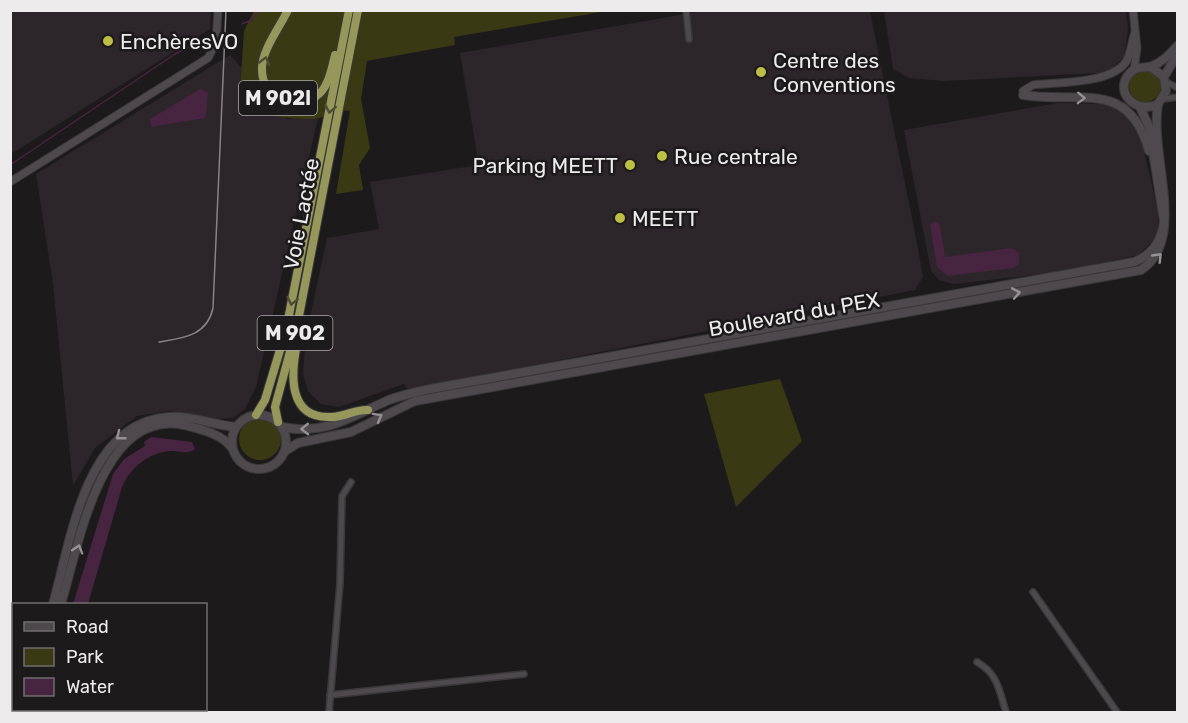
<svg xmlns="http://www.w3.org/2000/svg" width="1188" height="723" font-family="Rubik,sans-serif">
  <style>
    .built { fill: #2c252a }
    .green { fill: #393a13 }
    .water { fill: #47243f }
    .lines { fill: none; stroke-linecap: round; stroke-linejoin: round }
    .stream { stroke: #47243f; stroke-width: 1.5 }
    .minor-casing { stroke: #3a3839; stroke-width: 8 }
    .tertiary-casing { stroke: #3a3839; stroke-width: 9 }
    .secondary-casing { stroke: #3a3839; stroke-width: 10 }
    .trunk-casing { stroke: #3a3839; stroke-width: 10 }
    .minor { stroke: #4d494c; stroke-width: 5 }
    .tertiary { stroke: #4d494c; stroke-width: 7 }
    .secondary { stroke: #4d494c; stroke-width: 8 }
    .trunk { stroke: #95985a; stroke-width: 8 }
    .tram { stroke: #878486; stroke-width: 1.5 }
    .oneway { stroke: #4d4c35 }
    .oneway2 { stroke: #959294 }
    .poi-dot { fill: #bcbf44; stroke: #1d1a1c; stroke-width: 2 }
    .labels { text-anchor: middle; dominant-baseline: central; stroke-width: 5; stroke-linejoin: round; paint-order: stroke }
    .shield { fill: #1d1a1c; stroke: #afacae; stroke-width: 1.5 }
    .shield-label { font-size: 20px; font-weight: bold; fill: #edebec }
    .poi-label { font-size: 21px; fill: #edebec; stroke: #1d1a1c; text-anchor: start }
    .street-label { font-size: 21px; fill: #edebec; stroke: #1d1a1c }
  </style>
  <rect width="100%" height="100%" fill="#1d1a1c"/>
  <!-- built -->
  <g class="built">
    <polygon points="11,10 211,11 210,29 11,154"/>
    <polygon points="703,11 870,11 916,238 923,277 915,290 408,390 404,384 339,407 321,404 308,391 303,374 306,336 327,238 379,229 370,182 479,165 460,53"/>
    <polygon points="884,11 1126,11 1128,29 1124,57 1111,69 1099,73 944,81 909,78 893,69"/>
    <polygon points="230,55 287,119 318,118 256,387 245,409 233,418 216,419 169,411 137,416 95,448 73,486 53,284 36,174"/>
    <polygon points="1058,103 1105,104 1118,108 1131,119 1141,138 1158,212 1158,231 1155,239 1138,255 1062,272 953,284 939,280 931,271 904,130"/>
  </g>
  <!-- green -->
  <g class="green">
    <path d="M254,11H607L454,37L455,45L367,61L361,99L370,148L359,165L363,190L336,194L350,111C337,108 326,118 314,119C287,120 264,114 239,108L244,31Z"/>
    <circle cx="1145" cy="86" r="16"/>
    <polygon points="780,379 802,441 736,507 704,394"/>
    <circle cx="260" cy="439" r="21"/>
    <polygon points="29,710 127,710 128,712 29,712"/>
  </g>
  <!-- water -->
  <g class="water">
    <polygon points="200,89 208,92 206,118 151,127 150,119"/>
    <polygon points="935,221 940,225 945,257 1012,248 1019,253 1019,264 1013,268 948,276 937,267 930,225"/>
    <path d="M151,437L192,442L195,449C188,455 180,451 172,451C149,452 131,467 122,487L88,604H73L113,474L124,459L145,446L144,442Z"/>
  </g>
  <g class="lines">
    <!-- stream -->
    <g class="stream">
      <polyline points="242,24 251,20 259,10"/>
      <polyline points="10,165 175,54 212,36"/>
    </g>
    <!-- minor casing -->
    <g class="minor-casing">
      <g id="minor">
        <polyline points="686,10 689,39"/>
        <polyline points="1166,82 1178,88"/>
        <polyline points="1163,99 1178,97"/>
        <polyline points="1033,592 1117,712"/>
        <path d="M977,662C998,674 999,690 1006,712"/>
        <polyline points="330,695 524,674"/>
        <polyline points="329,712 340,583 342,496 351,482"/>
      </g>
    </g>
    <!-- tertiary casing -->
    <g class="tertiary-casing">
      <g id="tertiary">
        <polyline points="1133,10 1137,48 1134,70"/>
        <path d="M1023,91L1033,85C1059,82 1114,84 1127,60C1131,51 1132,41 1135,32"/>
        <polyline points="10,182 208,58 216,43 218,10"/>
      </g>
    </g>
    <!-- secondary casing -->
    <g class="secondary-casing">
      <g id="secondary">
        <path d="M1151,67L1164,77L1166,91L1158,104C1137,115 1112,92 1130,73C1137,65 1144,69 1152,66C1161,63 1172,52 1178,45"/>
        <polyline points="1164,77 1178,53"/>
        <path d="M1023,95C1080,104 1129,78 1149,151"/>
        <circle cx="259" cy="442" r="27"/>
        <path d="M282,427C326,436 351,416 389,400C402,395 416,392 430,389L1134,262C1152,255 1162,241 1164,221L1149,127L1140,107"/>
        <path d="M285,451L298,443L351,432L415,401L1141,270C1188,239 1149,156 1158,104"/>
        <path d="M53,604C71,541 85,423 168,417C191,415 213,425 236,427"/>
        <path d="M61,604C78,549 100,407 184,425C200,429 222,434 232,448"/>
        <polyline points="10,671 14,669"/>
        <polyline points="10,680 14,678"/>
      </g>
    </g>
    <!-- trunk casing -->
    <g class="trunk-casing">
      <g id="trunk">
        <path d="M288,10C280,27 261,51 262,70C262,99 299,114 320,93C329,84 332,67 335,55"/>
        <path d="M297,344C291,373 287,419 331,417C345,417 355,409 368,410"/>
        <polyline points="256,415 265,400 286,330 349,10"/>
        <polyline points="278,422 275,407 297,326 358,10"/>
      </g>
    </g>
    <!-- minor -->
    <use href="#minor" class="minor"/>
    <!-- tertiary -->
    <use href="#tertiary" class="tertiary"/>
    <!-- secondary -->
    <use href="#secondary" class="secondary"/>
    <!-- trunk -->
    <use href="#trunk" class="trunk"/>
    <!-- tram -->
    <path class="tram" d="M159,342C183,338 207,336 213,308L226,10"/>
  </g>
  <!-- one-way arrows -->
  <defs><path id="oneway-chevron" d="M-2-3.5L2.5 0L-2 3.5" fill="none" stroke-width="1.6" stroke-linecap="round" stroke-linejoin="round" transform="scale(1.5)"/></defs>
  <g class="oneway">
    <use href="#oneway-chevron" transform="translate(265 61) rotate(-75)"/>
    <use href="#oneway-chevron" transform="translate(330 109) rotate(101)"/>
    <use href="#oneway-chevron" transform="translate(292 301) rotate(102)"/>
  </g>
  <g class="oneway2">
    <use href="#oneway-chevron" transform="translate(1081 98) rotate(2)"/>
    <use href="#oneway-chevron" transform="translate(1158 257) rotate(-46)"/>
    <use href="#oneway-chevron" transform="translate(1016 293) rotate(-10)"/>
    <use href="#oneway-chevron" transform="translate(378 417) rotate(-29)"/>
    <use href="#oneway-chevron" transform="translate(305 429) rotate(179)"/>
    <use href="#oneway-chevron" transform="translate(120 436) rotate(142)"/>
    <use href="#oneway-chevron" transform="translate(78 549) rotate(-73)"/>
  </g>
  <!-- markers -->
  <g class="poi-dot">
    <circle cx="108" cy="41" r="6"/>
    <circle cx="761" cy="72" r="6"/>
    <circle cx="662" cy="156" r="6"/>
    <circle cx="630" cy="165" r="6"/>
    <circle cx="620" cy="218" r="6"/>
  </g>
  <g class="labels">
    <!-- shield labels -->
    <g class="shield">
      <rect x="239" y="81" width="78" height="34" rx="4.5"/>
      <rect x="257.5" y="316" width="75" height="34" rx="4.5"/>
    </g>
    <g class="shield-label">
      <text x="278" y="98">M 902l</text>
      <text x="295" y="333">M 902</text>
    </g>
    <!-- poi labels -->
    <g class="poi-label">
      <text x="120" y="41">EnchèresVO</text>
      <text x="773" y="60">Centre des<tspan x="773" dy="24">Conventions</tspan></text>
      <text x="674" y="156">Rue centrale</text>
      <text x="618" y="165" text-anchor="end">Parking MEETT</text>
      <text x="632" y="218">MEETT</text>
    </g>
    <!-- street labels -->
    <g class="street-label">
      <text transform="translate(301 214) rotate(-79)">Voie Lactée</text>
      <text transform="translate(794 314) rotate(-10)">Boulevard du PEX</text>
    </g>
  </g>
  <!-- border -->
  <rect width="1188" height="723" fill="none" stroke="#edebec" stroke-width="24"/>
  <!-- legend -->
  <rect x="12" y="603" width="195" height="108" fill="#1d1a1c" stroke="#706e6f" stroke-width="1.5"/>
  <rect x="24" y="622" width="30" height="9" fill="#4d494c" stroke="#706e6f" stroke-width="1.5"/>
  <text x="66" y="633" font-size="18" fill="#edebec">Road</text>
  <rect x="24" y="648" width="30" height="18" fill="#393a13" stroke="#706e6f" stroke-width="1.5"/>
  <text x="66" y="663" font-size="18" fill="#edebec">Park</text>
  <rect x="24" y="678" width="30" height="18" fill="#47243f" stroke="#706e6f" stroke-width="1.5"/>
  <text x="66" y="693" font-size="18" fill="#edebec">Water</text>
</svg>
